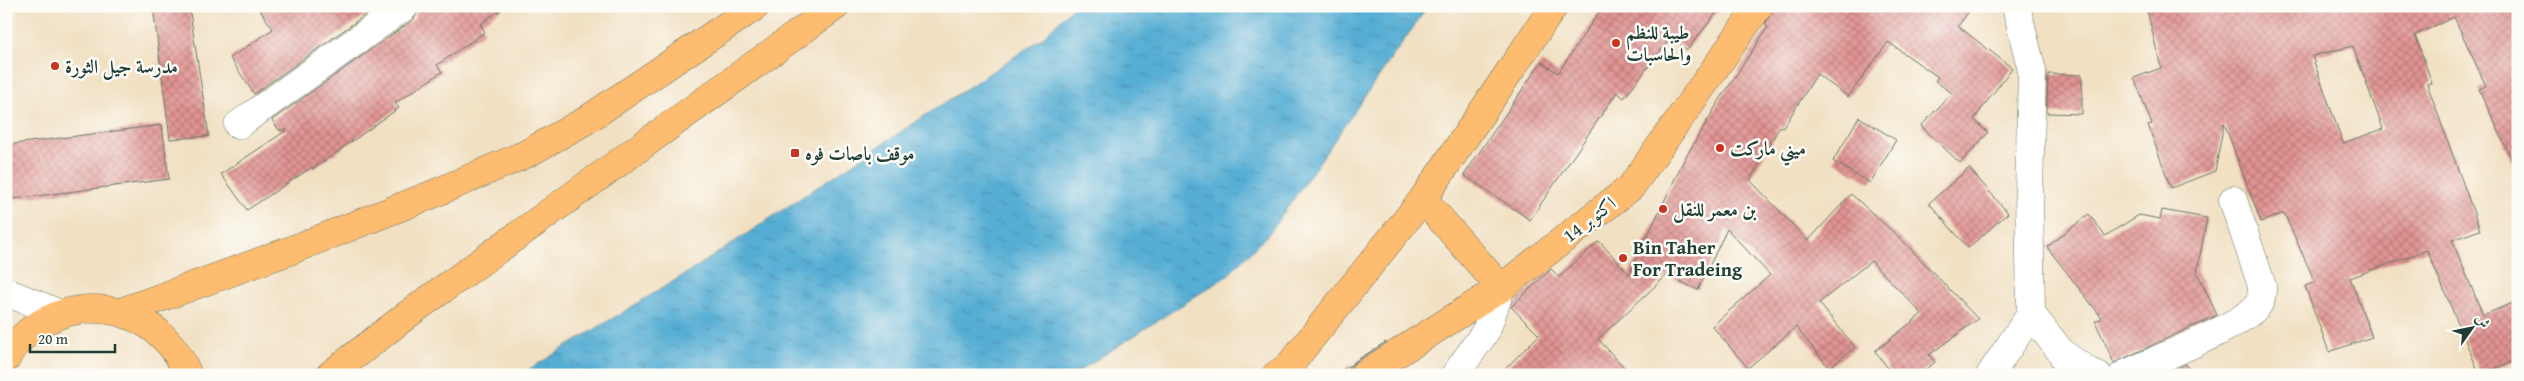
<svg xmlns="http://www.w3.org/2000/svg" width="2524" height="381" font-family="'Gentium Book Plus',Amiri,serif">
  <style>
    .water { fill: url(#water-ripples); stroke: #3b7684 }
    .building { fill: url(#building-cross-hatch); fill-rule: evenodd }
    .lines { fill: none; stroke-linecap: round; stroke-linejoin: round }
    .minor-casing { stroke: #687666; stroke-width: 29 }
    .major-casing { stroke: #687666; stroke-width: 29 }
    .highway-casing { stroke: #687666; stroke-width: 29 }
    .minor { stroke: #fff; stroke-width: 28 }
    .major { stroke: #febc70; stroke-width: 28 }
    .highway { stroke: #febc70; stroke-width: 28 }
    .poi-dot { fill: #c8321e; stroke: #fdfcf7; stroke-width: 2 }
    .labels { text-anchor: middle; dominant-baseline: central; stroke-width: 5; stroke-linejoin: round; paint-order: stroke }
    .poi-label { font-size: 19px; font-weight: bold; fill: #1f3d34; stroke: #fdfcf7; text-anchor: start }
    .street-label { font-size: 19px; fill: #1f3d34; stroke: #fdfcf7 }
  </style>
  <defs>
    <pattern id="water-ripples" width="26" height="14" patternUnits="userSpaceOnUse" patternTransform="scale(1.25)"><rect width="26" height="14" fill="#57aed4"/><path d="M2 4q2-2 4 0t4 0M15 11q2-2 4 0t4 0" fill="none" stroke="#478fad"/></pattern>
    <pattern id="building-cross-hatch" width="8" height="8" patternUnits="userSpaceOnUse" patternTransform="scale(1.25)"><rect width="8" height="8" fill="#e29493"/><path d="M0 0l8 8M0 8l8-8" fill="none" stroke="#b77a79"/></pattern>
  </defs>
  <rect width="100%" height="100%" fill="#fdfcf7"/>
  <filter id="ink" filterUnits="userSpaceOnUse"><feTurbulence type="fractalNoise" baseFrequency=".02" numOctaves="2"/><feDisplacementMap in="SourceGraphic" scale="10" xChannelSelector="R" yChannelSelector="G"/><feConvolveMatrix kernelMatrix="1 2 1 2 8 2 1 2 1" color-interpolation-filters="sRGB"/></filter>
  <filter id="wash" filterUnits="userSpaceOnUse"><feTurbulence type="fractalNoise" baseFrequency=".0096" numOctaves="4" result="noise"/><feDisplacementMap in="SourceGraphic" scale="20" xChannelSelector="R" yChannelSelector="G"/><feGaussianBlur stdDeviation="1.12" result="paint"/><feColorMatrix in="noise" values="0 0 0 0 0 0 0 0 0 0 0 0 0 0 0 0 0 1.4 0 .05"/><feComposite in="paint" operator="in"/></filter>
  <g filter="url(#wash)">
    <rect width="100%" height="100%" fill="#f1e0c2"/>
    <!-- water -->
    <polygon class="water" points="1074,6 1428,6 1271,231 1227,276 1073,375 520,375 692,270 1041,39"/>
    <g id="blocks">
      <!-- building -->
      <g class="building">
        <polygon points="153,6 189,6 209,136 170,139"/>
        <polygon points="257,6 378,6 254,94 230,58 273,29"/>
        <polygon points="420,6 506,6 480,24 485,32 437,65 442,72 395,103 399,108 313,169 312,167 247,210 221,174 287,130 279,130 272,120 414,19"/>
        <polygon points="1603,6 1722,6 1687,50 1671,37 1624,98 1617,92 1530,220 1464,175 1541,62 1558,73"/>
        <polygon points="1774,6 1973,6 1958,26 2012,68 1974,119 1988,133 1960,163 1921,126 1952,93 1935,81 1938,77 1888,42 1848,97 1817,74 1783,128 1780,126 1750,180 1808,241 1851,194 1901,239 1978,319 1929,355 1935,362 1919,375 1893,375 1875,351 1922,314 1871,261 1819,303 1855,347 1829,368 1796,327 1748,368 1712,326 1770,275 1727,229 1698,290 1667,275 1598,339 1631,375 1499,375 1539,335 1511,307 1551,269 1559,277 1599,241 1629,274 1685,158 1719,101 1768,27 1765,25"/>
        <path d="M2146,6H2518V173L2479,89L2486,86L2454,17L2415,35L2432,83L2427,84L2480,230L2452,240L2483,315L2518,301V359L2480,375L2427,250L2350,278L2372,337L2329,352L2305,286L2315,282L2284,213L2261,222L2224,123L2215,171L2171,188L2148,125L2152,124L2134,78L2161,68ZM2353,46L2383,129L2343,143L2312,56Z"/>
        <polygon points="2048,74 2082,75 2082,114 2047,113"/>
        <polygon points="1859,117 1896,140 1870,183 1833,161"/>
        <polygon points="162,125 169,179 6,200 6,145"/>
        <polygon points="1969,168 2008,213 1968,248 1929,203"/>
        <polygon points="2162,210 2207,218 2197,272 2217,315 2114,363 2095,321 2102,318 2047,247 2089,214 2105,236 2139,215 2160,219"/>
        <polygon points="1386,342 1354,362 1349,368 1348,375 1335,375"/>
        <polygon points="2186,364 2191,375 2162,375 2180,367"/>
      </g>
    </g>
  </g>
  <g filter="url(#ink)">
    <use href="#blocks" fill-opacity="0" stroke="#687666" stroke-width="1"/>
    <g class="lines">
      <!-- minor casing -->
      <g class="minor-casing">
        <g id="minor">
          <polyline points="238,125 405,6"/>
          <polyline points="6,292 60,314"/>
          <polyline points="2031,314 2062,353 2071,375"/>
          <polyline points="2062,353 2089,372 2098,375"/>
          <polyline points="1455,375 1486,331 1501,288"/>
          <polyline points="1990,375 2031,314 2029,192 2032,71 2016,6"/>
          <path d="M2123,375C2152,361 2241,327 2258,305C2262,299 2262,293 2262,286L2233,200"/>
        </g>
      </g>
      <!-- major casing -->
      <g class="major-casing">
        <g id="major">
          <polyline points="121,312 289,251 431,195 526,154 585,121 756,6"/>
          <path d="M6,359C14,342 31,328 47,320C102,293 166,317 188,375"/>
          <polyline points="330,375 407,315 836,6"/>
        </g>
      </g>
      <!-- highway casing -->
      <g class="highway-casing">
        <g id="highway">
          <polyline points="1423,199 1501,288"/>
          <polyline points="1276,375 1288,367 1423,199 1554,6"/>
          <polyline points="1363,375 1501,288 1631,187 1759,6"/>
        </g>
      </g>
      <!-- minor -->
      <use href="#minor" class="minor"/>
      <!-- major -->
      <use href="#major" class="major"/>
      <!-- highway -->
      <use href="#highway" class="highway"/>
    </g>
  </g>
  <!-- markers -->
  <g class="poi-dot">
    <circle cx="1616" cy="43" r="5"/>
    <circle cx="55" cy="66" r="5"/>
    <circle cx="1720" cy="148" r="5"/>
    <rect x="790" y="148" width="10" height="10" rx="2.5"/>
    <circle cx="1663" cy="209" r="5"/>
    <circle cx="1623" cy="258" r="5"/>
  </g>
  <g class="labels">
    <!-- poi labels -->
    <g class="poi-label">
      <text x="1626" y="32">طيبة للنظم<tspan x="1626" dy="22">والحاسبات</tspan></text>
      <text x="65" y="66">مدرسة جيل الثورة</text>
      <text x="1730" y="148">ميني ماركت</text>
      <text x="805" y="153">موقف باصات فوه</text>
      <text x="1673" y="209">بن معمر للنقل</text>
      <text x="1633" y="247">Bin Taher<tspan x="1633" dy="22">For Tradeing</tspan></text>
    </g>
    <!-- street labels -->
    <g class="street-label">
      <text transform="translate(1589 219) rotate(-38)">14 اكتوبر</text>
    </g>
  </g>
  <!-- margin -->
  <rect width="2524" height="381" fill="none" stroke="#fdfcf7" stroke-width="25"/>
  <!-- north arrow -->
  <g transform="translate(2472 328) rotate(57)" stroke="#fdfcf7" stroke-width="4" paint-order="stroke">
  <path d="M0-4L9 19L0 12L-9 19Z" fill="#1f3d34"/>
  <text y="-8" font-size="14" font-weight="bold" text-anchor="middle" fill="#1f3d34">ش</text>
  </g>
  <!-- scale -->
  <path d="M30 344v8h85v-8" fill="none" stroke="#1f3d34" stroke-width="2.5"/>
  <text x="38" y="344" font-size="15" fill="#1f3d34" stroke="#fdfcf7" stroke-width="4" paint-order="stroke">20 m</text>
</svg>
